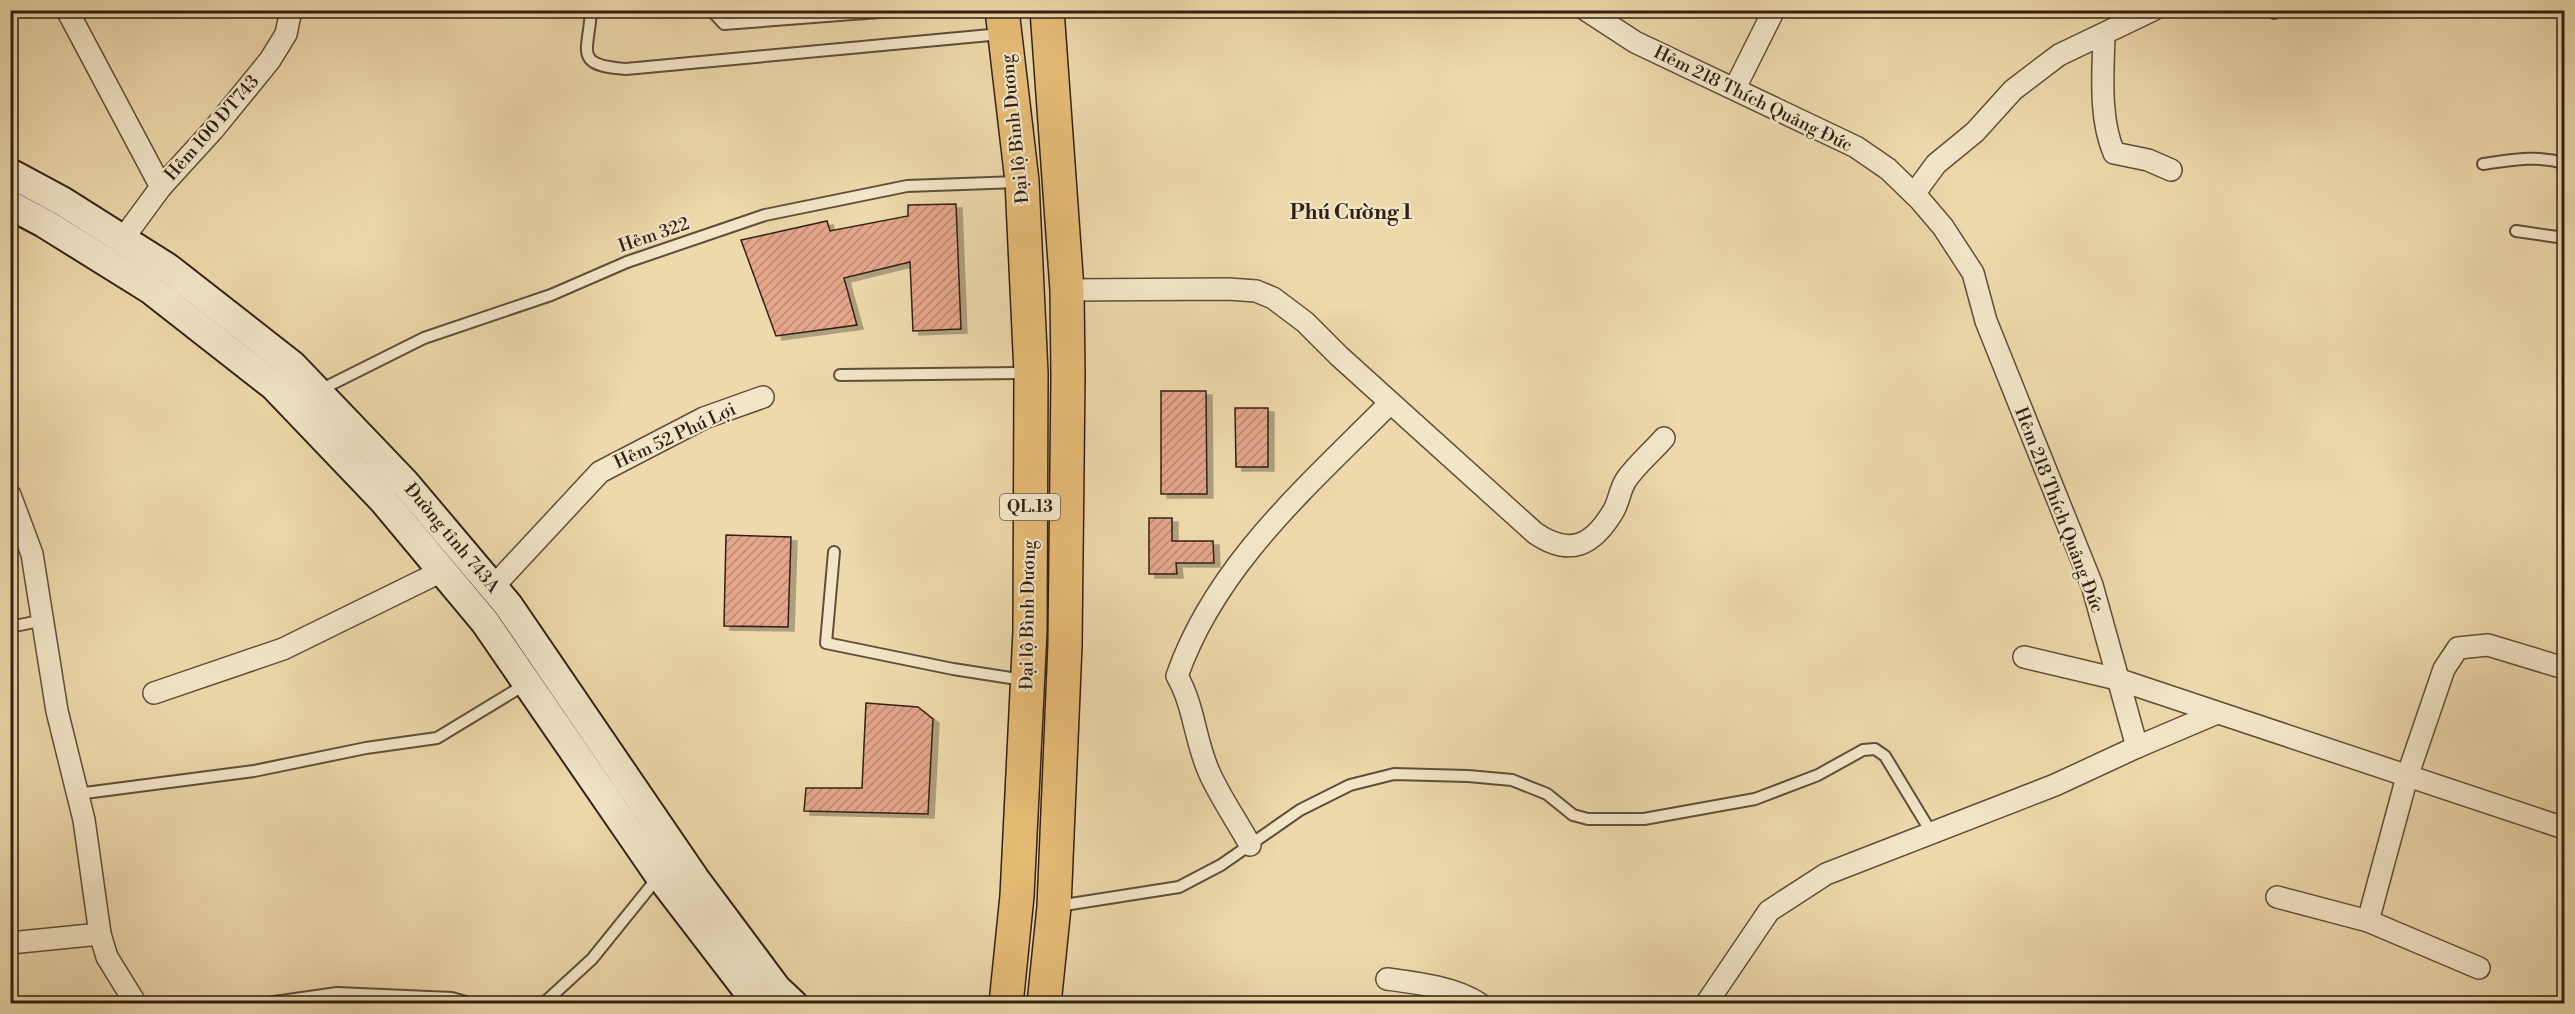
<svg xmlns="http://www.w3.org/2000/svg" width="2575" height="1014" font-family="'Libre Bodoni',serif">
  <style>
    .building { fill: url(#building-hatch); stroke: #312015; stroke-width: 1.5; filter: url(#shadow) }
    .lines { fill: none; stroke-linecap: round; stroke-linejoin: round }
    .lane-casing { stroke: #604e3a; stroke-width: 14 }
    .street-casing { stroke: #604e3a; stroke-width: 24 }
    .secondary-casing { stroke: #312015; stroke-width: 32 }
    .highway-casing { stroke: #312015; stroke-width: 36 }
    .lane { stroke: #f3e6c8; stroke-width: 10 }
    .street { stroke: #f3e6c8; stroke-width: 21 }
    .secondary { stroke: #f3e6c8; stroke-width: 28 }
    .highway { stroke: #e6bc76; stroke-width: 33 }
    .labels { text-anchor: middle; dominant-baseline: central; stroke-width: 4.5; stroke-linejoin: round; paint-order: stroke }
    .shield { fill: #f3e6c8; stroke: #6b5b4b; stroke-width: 1.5 }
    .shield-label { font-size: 16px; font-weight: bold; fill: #312015 }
    .street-label { font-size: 18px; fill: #312015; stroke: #f3e6c8 }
    .quarter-label { font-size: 21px; font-weight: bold; fill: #312015; stroke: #f3e6c8 }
  </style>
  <defs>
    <pattern id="building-hatch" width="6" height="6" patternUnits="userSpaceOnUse" patternTransform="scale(1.5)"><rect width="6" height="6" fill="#e5a68b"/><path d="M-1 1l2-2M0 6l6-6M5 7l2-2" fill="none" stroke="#ba8770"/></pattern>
    <filter id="shadow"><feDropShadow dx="6" dy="4" stdDeviation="0" flood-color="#0004"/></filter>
  </defs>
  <rect width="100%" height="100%" fill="#edd9ab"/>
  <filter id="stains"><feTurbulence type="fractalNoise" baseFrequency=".00333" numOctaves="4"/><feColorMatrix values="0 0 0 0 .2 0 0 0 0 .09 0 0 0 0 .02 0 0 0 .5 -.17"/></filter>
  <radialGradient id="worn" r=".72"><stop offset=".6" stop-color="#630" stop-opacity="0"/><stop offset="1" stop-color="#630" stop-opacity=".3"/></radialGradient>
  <!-- building -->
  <g class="building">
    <polygon points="956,204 961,329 913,331 910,262 844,278 857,325 776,336 741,240 827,221 830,231 908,216 908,205"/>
    <polygon points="1161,391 1206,391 1207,494 1161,494"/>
    <polygon points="1235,408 1268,408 1268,467 1236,467"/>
    <polygon points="1149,518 1172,518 1172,541 1213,541 1214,563 1176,563 1177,574 1149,574"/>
    <polygon points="726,535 791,537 788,627 724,626"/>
    <polygon points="866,703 918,707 933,719 928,814 804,811 806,788 862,788"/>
  </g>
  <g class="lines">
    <!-- lane casing -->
    <g class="lane-casing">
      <g id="lane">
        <path d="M591,10C589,52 572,65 626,69L1001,34"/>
        <polyline points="711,10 724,24 905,10"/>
        <polyline points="2273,10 2274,13"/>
        <path d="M2483,164C2511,160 2537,155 2564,163"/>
        <polyline points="2516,231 2564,238"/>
        <polyline points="840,375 1028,373"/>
        <polyline points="318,391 424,338 551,295 627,262 765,215 907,186 1018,182"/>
        <polyline points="834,552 826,643 953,669 1024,680"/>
        <polyline points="10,627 44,620"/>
        <polyline points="77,794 254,771 366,748 437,738 526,684"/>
        <polyline points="1058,906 1179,887 1221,865 1300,810 1350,785 1394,774 1468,776 1512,780 1547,794 1573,815 1588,819 1644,819 1755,799 1818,775 1863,750 1875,749 1885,756 1931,832"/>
        <polyline points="260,1004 337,993 452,998 472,1004"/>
        <polyline points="543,1004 592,959 659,876"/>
      </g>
    </g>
    <!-- street casing -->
    <g class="street-casing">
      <g id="street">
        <polyline points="67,10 161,187"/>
        <polyline points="1586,10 1635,42 1856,147 1888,169 1920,200 1943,227 1973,273 1986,321 2092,585 2137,747 2055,785 1826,874 1769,911 1706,1004"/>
        <path d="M2104,36C2103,73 2099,118 2114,153L2148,160L2171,170"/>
        <polyline points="1735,88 1774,10"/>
        <polyline points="1914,194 1936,164 1975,132 2013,90 2059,55 2153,10"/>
        <polyline points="122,240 161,187 213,130 270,60 286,34 291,10"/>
        <path d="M1067,290L1228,289L1256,291L1273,298L1305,322L1339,356L1535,533C1570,557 1593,546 1614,510C1619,501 1620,489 1626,480C1636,465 1652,452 1664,438"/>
        <polyline points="10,495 32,554 57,711 84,820 100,934 107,957 136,1004"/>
        <polyline points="493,587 600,472 704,418 763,397"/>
        <polyline points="2024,657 2117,679 2564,828"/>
        <polyline points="154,693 283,649 442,571"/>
        <polyline points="2137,747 2217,713"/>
        <path d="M1250,845C1237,821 1220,797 1209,772C1195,741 1194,705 1177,676C1216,564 1309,485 1390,403"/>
        <polyline points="2277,897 2368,921 2479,968"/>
        <polyline points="2368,921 2407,777 2444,669 2458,648 2488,645 2564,668"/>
        <polyline points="10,943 100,934"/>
        <path d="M1387,979C1417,983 1454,987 1480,1004"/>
      </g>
    </g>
    <!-- secondary casing -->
    <g class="secondary-casing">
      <g id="secondary">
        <polyline points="10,173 62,201 168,268 292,365 405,483 508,605 695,879 777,989 793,1004"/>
        <polyline points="10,205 44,223 150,289 274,386 383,500 485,622 659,875 758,1004"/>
      </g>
    </g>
    <!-- highway casing -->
    <g class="highway-casing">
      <g id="highway">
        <polyline points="1002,10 1022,181 1031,373 1030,631 1017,896 1006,1004"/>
        <polyline points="1044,1004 1054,907 1065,645 1068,377 1067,290 1047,10"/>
      </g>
    </g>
    <!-- lane -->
    <use href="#lane" class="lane"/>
    <!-- street -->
    <use href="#street" class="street"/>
    <!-- secondary -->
    <use href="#secondary" class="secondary"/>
    <!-- highway -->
    <use href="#highway" class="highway"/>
  </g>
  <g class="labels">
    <!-- shield labels -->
    <rect class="shield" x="1000" y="494" width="60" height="26" rx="4.5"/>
    <g class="shield-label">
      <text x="1030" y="507">QL.13</text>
    </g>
    <!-- street labels -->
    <g class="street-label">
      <text transform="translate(1753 99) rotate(26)">Hẻm 218 Thích Quảng Đức</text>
      <text transform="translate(212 128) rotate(-49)">Hẻm 100 ĐT743</text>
      <text transform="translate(1015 129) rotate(-96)">Đại lộ Bình Dương</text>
      <text transform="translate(654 235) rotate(-19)">Hẻm 322</text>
      <text transform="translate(675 436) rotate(-25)">Hẻm 52 Phú Lợi</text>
      <text transform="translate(2059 510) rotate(69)">Hẻm 218 Thích Quảng Đức</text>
      <text transform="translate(452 538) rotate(50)">Đường tỉnh 743A</text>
      <text transform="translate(1028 615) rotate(-89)">Đại lộ Bình Dương</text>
    </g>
    <!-- quarter labels -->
    <g class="quarter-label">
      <text x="1351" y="213">Phú Cường 1</text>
    </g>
  </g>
  <!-- margin -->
  <rect width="2575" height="1014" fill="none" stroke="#edd9ab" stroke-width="36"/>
  <rect x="12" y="12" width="2551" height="990" fill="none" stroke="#312015" stroke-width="3"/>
  <rect x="18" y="18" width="2539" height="978" fill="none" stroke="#312015" stroke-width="1.5"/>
  <rect width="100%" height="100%" filter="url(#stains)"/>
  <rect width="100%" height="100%" fill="url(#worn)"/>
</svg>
